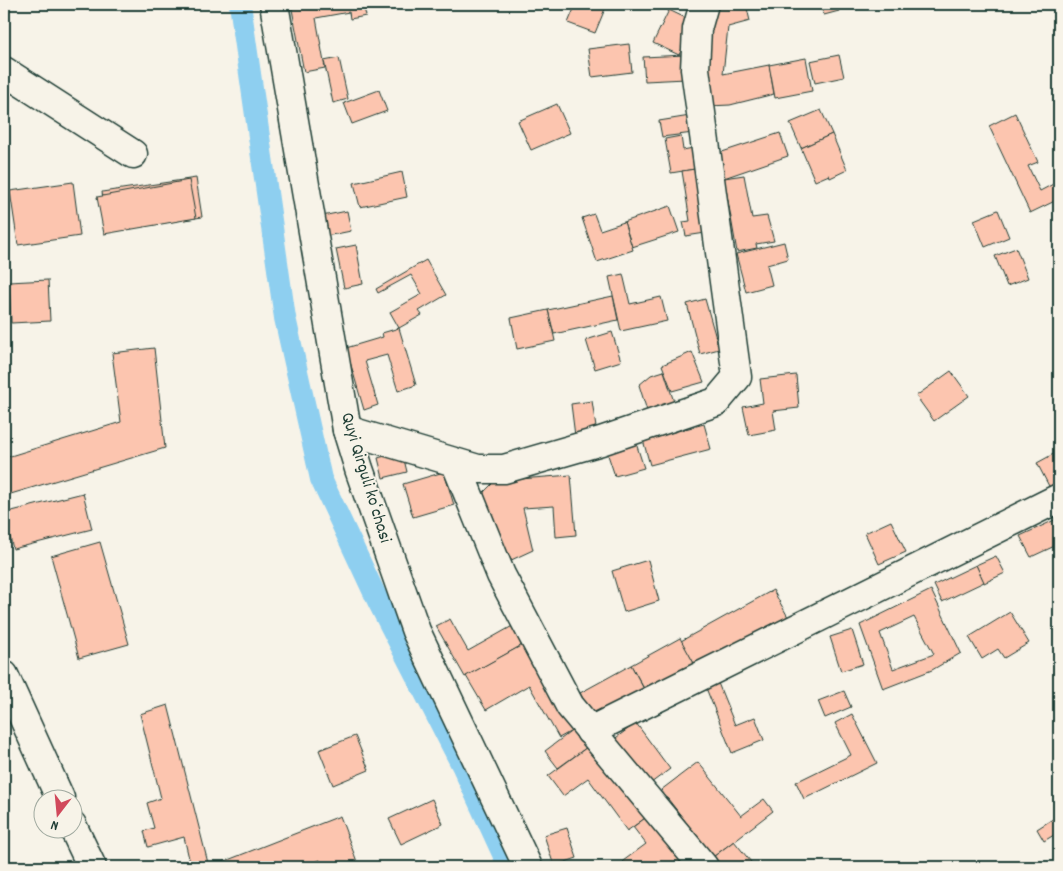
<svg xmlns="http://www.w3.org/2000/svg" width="1063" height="871" font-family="Dekko,sans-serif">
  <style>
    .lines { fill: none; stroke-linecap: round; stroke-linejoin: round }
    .canal { stroke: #8ecff0; stroke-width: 22 }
    .building { fill: #fcc5af; stroke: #1f3d34; fill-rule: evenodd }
    .minor-casing { stroke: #1f3d34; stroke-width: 31 }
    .minor { stroke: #f7f3e8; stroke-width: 28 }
    .labels { text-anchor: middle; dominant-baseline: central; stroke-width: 4; stroke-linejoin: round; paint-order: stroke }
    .street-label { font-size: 18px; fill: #1f3d34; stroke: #f7f3e8 }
  </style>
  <rect width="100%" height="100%" fill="#f7f3e8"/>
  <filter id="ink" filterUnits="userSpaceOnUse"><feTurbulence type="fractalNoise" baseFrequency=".02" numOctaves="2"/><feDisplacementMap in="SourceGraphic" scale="10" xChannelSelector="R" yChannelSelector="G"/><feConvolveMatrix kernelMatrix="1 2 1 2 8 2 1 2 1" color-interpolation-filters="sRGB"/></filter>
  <g filter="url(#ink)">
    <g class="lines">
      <!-- canal -->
      <polyline class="canal" points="240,4 285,318 321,479 379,603 462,765 509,867"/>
    </g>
    <!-- building -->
    <g class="building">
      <polygon points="291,4 363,4 366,16 350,19 349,12 316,18 325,68 304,72"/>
      <polygon points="576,4 607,4 595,33 568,23"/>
      <polygon points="722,4 746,4 750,21 728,27 723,74 769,65 774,94 730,105 709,106 709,18"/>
      <polygon points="821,4 837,4 839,11 824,15"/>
      <polygon points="669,10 694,22 679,55 653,43"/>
      <polygon points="629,44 632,72 592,77 588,49"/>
      <polygon points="685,55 686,79 645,81 643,57"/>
      <polygon points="839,55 844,77 815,83 810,61"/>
      <polygon points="339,58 348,99 333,103 324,61"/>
      <polygon points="806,58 812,91 775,98 769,65"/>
      <polygon points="379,90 387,111 352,124 344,103"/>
      <polygon points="557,104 570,133 531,150 518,121"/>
      <polygon points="821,110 832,134 801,148 790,123"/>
      <polygon points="1015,113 1038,162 1028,166 1040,191 1059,181 1059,199 1030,213 989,126"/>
      <polygon points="690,116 693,133 662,137 659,121"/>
      <polygon points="780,133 788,156 724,178 716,154"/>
      <polygon points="832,134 847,170 830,178 829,175 815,181 801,148"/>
      <polygon points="681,136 683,150 698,147 701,168 671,173 665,139"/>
      <polygon points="701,168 712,232 686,236 683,222 690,221 682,171"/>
      <polygon points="402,172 407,197 360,207 354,183"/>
      <polygon points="744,175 752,218 767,216 774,241 756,244 757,248 737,252 724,178"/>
      <polygon points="196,178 202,217 108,232 102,192"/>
      <polygon points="189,180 196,218 104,234 97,197"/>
      <polygon points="73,182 80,236 18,245 10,191"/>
      <polygon points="670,206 679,232 632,247 624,222"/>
      <polygon points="998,210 1009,237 985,247 974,220"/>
      <polygon points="347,211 351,231 326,236 322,216"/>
      <polygon points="594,214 600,230 624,222 633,250 597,262 582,218"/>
      <polygon points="784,242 788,259 767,265 772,285 746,292 736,254"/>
      <polygon points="356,245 363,284 344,288 336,249"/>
      <polygon points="1016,248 1028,278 1007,286 995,256"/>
      <polygon points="426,260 446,295 419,311 422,315 399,328 390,312 422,294 411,275 378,293 376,289"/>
      <polygon points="623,274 630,304 661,297 667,321 621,331 609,277"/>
      <polygon points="48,280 50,321 11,323 9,282"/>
      <polygon points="613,296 618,320 554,334 548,310"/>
      <polygon points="705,299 719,349 700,354 687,304"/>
      <polygon points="548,310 555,341 517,349 511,318"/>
      <polygon points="399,328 416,385 398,391 387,355 365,361 378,405 364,410 346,348 383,337 382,333"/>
      <polygon points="612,332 621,361 595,369 586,340"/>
      <polygon points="154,348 165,448 4,496 4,458 121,422 112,353"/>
      <polygon points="692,352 704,382 672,391 662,365"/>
      <polygon points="664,371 675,405 648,414 639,385 651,375"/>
      <polygon points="951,371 969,396 934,421 916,396"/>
      <polygon points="796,375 799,408 773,411 776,430 749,435 743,407 763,403 760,379"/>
      <polygon points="592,401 597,434 575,436 571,404"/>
      <polygon points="4,424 9,439 4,441"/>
      <polygon points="704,424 711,449 650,465 643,440"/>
      <polygon points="636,443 644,468 615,476 607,452"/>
      <polygon points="402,451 407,472 383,478 378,458"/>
      <polygon points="1059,451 1059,485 1051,490 1037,463"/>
      <polygon points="444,472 454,505 413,517 403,484"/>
      <polygon points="571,475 576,535 556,537 554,506 523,508 533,550 507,562 483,514 484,492 495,481"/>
      <polygon points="83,493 92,529 13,549 4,513"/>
      <polygon points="1059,518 1059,544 1031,557 1020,536"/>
      <polygon points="891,521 906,552 879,564 865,533"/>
      <polygon points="100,542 129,644 79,658 51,556"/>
      <polygon points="996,556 1005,573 984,583 976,565"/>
      <polygon points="648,560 659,601 624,612 612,571"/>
      <polygon points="976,565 984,582 942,602 934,585"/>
      <polygon points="773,590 788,617 696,667 681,641"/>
      <path d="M931,590L961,653L932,670L883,689L860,625ZM914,617L934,654L893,669L880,633Z"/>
      <polygon points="1010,612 1029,643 1004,658 998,649 982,659 969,637"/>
      <polygon points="450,619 468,651 516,624 526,643 465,677 436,626"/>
      <polygon points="852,630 863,664 841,671 830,637"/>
      <polygon points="680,638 696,667 647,694 631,665"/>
      <polygon points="526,643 575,729 559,738 529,685 486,710 466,676"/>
      <polygon points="631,665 645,691 594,719 580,693"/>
      <polygon points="718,683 735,725 755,717 764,740 732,753 706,688"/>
      <polygon points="844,691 851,707 825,718 818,701"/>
      <polygon points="168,705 209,867 191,867 184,837 148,847 144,831 154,828 147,803 161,798 140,714"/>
      <polygon points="852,714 877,763 804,799 796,782 851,755 835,723"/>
      <polygon points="636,723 670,769 647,786 613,740"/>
      <polygon points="581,724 594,742 558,768 545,751"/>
      <polygon points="355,736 369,770 333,785 319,750"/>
      <polygon points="594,742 648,816 627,831 588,778 563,796 548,776"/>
      <polygon points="698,762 741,816 764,799 773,811 713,857 661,790"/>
      <polygon points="432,799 443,824 401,844 389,819"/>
      <polygon points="652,813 692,867 628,867 623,861 646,844 633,827"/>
      <polygon points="1059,815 1059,832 1044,841 1037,829"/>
      <polygon points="340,816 359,867 322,867 320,860 302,867 210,867"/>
      <polygon points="567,828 577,858 554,866 544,835"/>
      <polygon points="734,841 755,867 721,867 713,857"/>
    </g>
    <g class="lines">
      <!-- minor casing -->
      <g class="minor-casing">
        <g id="minor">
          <polyline points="274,4 347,430 359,469 416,631 528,867"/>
          <polyline points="4,71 133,154"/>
          <polyline points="347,430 478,469 504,469 601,441 716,402 737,377 695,69 697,29 704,4"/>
          <polyline points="456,464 501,575 570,706 704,867"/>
          <polyline points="4,675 60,798"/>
          <polyline points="590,731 1059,498"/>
          <polyline points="72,825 92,867"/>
        </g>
      </g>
      <!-- minor -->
      <use href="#minor" class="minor"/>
    </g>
  </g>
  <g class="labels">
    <!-- street labels -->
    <g class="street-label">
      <text transform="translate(365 478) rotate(73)">Quyi Qirguli koʻchasi</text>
    </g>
  </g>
  <!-- margin -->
  <rect width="1063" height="871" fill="none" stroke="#f7f3e8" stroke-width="20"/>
  <rect x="10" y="10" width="1043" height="851" fill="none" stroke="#1f3d34" stroke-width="2" filter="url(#ink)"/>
  <!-- north arrow -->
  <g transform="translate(58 814) rotate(196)"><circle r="24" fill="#f7f3e8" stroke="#a1aaa0"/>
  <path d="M0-4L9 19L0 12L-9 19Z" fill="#d1495b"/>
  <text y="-8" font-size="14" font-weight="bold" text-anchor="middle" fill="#1f3d34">N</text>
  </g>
</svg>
